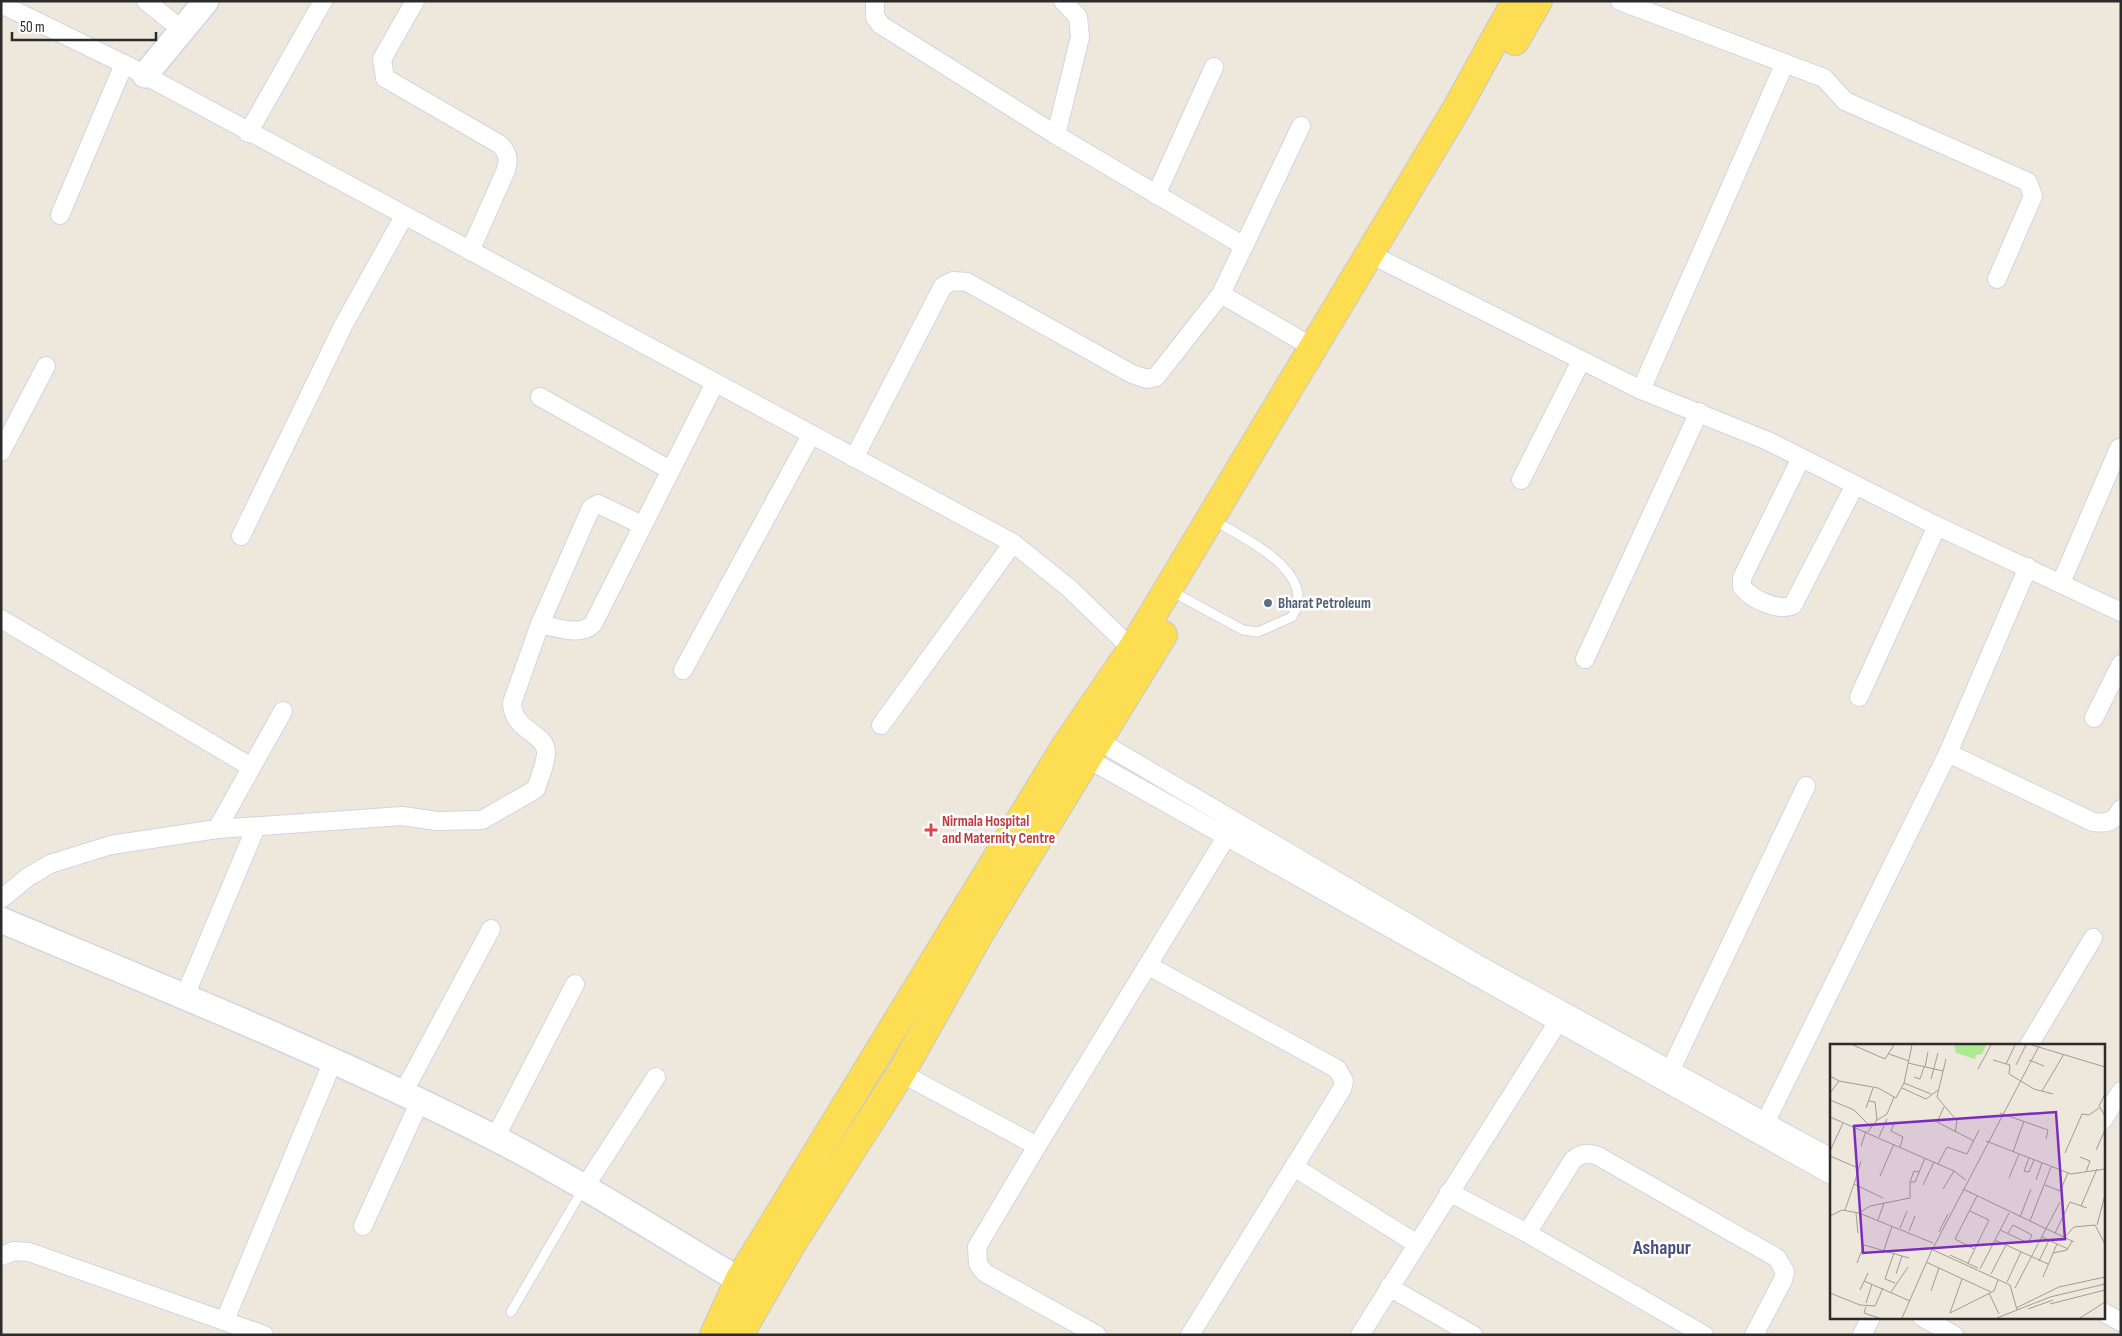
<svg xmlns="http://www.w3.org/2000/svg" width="2122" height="1336" font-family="'Sofia Sans Condensed',sans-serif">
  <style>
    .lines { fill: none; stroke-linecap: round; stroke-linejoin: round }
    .lane-casing { stroke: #d1d4e5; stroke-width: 11 }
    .street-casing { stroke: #d1d4e5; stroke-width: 20 }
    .secondary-casing { stroke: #d1d4e5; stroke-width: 28 }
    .primary-casing { stroke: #c8c8c8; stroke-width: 30 }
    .lane { stroke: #fff; stroke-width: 9 }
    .street { stroke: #fff; stroke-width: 18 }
    .secondary { stroke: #fff; stroke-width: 25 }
    .primary { stroke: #fddd51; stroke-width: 28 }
    .service-dot { fill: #5c6f8a; stroke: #fff; stroke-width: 2 }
    .health-dot { fill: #e0444e; stroke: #fff; stroke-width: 2 }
    .labels { text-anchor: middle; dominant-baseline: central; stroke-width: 5; stroke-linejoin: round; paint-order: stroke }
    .service-label { font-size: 15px; font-weight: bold; fill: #4e5e75; stroke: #fff; text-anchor: start }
    .health-label { font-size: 15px; font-weight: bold; fill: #be3a42; stroke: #fff; text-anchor: start }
    .district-label { font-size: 20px; font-weight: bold; fill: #474e80; stroke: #fff }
    .inset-road { fill: none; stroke: #a09c95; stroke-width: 1 }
    .view { fill: #7b2cbf; fill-opacity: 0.15; stroke: #7b2cbf; stroke-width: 2.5 }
    .inset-edge { fill: none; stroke: #2b2b2b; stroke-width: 2.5 }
  </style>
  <rect width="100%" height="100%" fill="#eee7db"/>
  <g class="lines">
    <!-- lane casing -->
    <g class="lane-casing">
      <g id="lane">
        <path d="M1171,591L1243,630L1258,632L1292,617C1294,613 1297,607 1298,602C1302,564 1240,536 1213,520"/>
        <polyline points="511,1312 583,1189"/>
      </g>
    </g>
    <!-- street casing -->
    <g class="street-casing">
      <g id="street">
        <polyline points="146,1 182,30"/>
        <path d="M415,1L382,59L385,78L499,144C508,152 509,159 506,170L470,251"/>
        <polyline points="875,1 875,17 881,25 1056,135 1244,246"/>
        <polyline points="1620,1 1824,78 1845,101 2028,182 2033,196 1997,279"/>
        <polyline points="1,4 124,64 1013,543 1069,588 1132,649"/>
        <polyline points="248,133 323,1"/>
        <polyline points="1056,135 1080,37 1078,17 1063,1"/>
        <polyline points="1156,195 1214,67"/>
        <polyline points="60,215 124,64"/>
        <polyline points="1370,254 1641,390 1768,441 1937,526 2121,612"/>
        <polyline points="1221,294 1312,347"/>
        <polyline points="1641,390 1785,63"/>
        <polyline points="540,397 670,470"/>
        <polyline points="1,452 46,366"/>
        <polyline points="854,458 943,286 953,281 967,282 1132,374 1147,379 1156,377 1221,294 1301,126"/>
        <path d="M1801,458L1742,578V587C1751,599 1779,612 1793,605L1855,485"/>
        <polyline points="1521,480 1581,361"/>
        <polyline points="241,536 343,326 404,216"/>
        <polyline points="2061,583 2119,448"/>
        <polyline points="1,619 251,767"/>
        <path d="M540,624C555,627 581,637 593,624L715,383"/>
        <polyline points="1585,659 1699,412"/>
        <polyline points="683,670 811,435"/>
        <polyline points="1859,697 1937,526"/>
        <polyline points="2094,718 2121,664"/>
        <polyline points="881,725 1013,543"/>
        <polyline points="1097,740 1481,966 1831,1158"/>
        <path d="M1948,753L2093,822C2107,824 2114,822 2121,809"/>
        <polyline points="1086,758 1831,1175"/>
        <polyline points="217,829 283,711"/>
        <path d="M1,899L28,877L50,864L111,845L217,829L402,816L437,821L482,820L536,789C539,778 547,762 546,751C545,733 513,731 512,703L540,624L591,508L598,504L642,525"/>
        <polyline points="1149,966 1337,1069 1344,1081 1342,1089 1190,1335"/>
        <polyline points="185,996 256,827"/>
        <polyline points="2029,1045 2093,938"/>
        <polyline points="1671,1069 1806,786"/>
        <polyline points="901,1073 1037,1146"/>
        <polyline points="403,1093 491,929"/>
        <polyline points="2103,1120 2121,1091"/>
        <polyline points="1760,1133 1948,753 2028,567"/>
        <polyline points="495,1138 575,984"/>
        <polyline points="1294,1167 1417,1244"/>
        <polyline points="584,1188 656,1077"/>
        <polyline points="1449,1192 1527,1233 1704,1335"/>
        <polyline points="363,1226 420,1101"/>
        <path d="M1527,1233L1573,1160C1582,1153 1587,1152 1598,1156L1777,1258L1785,1272L1783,1280L1754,1335"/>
        <polyline points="1,1256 14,1251 29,1252 264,1335"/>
        <polyline points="1389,1287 1473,1335"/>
        <polyline points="2103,1312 2121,1322"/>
        <polyline points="1922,1317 1954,1335"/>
        <polyline points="225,1320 333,1061"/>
        <polyline points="1097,1335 985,1273 978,1264 977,1247 1037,1146 1233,826"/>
        <polyline points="1360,1335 1563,1014"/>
        <polyline points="1862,1335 1871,1317"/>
      </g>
    </g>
    <!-- secondary casing -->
    <g class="secondary-casing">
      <g id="secondary">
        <polyline points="145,75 206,1"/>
        <path d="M1,920C166,989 333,1056 493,1137C577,1180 658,1232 739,1280"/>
      </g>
    </g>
    <!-- primary casing -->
    <g class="primary-casing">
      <g id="primary">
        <polyline points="1515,41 1538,1"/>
        <polyline points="714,1335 739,1280 1065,747 1132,649 1168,589 1457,108 1516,1"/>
        <polyline points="739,1335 791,1245 901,1073 981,931 1163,635"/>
      </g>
    </g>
    <!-- lane -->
    <use href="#lane" class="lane"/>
    <!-- street -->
    <use href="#street" class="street"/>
    <!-- secondary -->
    <use href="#secondary" class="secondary"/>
    <!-- primary -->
    <use href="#primary" class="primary"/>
  </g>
  <!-- markers -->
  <circle class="service-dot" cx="1268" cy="603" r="5"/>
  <path class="health-dot" d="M928.5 822.5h5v5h5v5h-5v5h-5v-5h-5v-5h5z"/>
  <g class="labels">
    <!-- service labels -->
    <g class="service-label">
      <text x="1278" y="603">Bharat Petroleum</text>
    </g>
    <!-- health labels -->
    <g class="health-label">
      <text x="942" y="821">Nirmala Hospital<tspan x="942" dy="17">and Maternity Centre</tspan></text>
    </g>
    <!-- district labels -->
    <g class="district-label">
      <text x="1662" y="1248">Ashapur</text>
    </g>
  </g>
  <!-- overview -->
  <g transform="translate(1830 1044)">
    <rect width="275" height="275" fill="#eee7db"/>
    <path d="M124,1H156L152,10L146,11L145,15L126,9Z" fill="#adea93"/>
    <path class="inset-road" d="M23,1L55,15L64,1M202,1L275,23M59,10L79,17M116,15L107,53L127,77L125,88M163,16L180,21L179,30L204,45L223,50M199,16L214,22M78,19L113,27M176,20L185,1M186,21L196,1M95,23L98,8M148,25L161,1M0,32L9,37L48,44L66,54L74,39L82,1M84,33L90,35L94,23M101,35L108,9M74,39L101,50M72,44L96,55L108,46M212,47L234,10M0,49L9,37M275,50L269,62L275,72M0,56L24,66L42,84M39,57L45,58L47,76M114,63L107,78L144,97M36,64L43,44M170,69L218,86L216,95M0,73L124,127L136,136M64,79L61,87L73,93L70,103M38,88L47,76L57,70L64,53M49,93L57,75M156,97L241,130L275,125M31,102L36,87M266,106L275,86M0,107L13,79M183,108L194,77M235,109L252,70L259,71L269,64M0,112L28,124M250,113L260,117L256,128M199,114L194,127L199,128L204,116M108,120L117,103L137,110L149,86M50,132L64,100M179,134L189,110M206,136L212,119M80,138H85L95,114M24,140L31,117M93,141L104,118M215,141L230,147L238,129M113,145L124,127M133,145L244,198M251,162L267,125M15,166L24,140L53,154M26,169L28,189M29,169L40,162L80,154V138L84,127L89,128M0,172L12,166L29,169L103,199M190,173L201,145M48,176L54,159M200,177L221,123M267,181L275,151M70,184L77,167M170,186L198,199L202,191L183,181L178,189M79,187L85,172M109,188L118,170M225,189L240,158L257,164M212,193L238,205M234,194L244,183L265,181L275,200M165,196L218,220M101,205L180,241L187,266M144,205L125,195L147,152M54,206L62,182M64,209L55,235L65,239M223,209L237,206L242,197M120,211L148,224M209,217L219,196M96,218L161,248M27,219L34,201L79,214M138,219L159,176L140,167M150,225L179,169M66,230L72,212M161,230L176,201M213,233L227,200M132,235L120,269L164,247L168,236M34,237L80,257M177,238L191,208M185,244L230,158M30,246L38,229M101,247L109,224M61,248L78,223M0,249L30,261L45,262L53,244M159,249L169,270M36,259L42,240M220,260L275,246M36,263L34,269L49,274M186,264L229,243L275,233M198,265L223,256M72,274L101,208L209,2M167,274L220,253L275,240M250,274L275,258"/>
    <path class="view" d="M226,68L235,195L33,209L24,82Z"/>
    <rect width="275" height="275" class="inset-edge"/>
  </g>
  <!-- border -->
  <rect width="2122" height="1336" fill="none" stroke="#2b2b2b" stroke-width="5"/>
  <!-- scale -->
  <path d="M12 32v8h144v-8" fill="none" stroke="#2b2b2b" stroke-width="2.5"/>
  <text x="20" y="32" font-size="15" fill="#2b2b2b" stroke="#ffffff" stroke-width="4" paint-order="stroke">50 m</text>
</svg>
